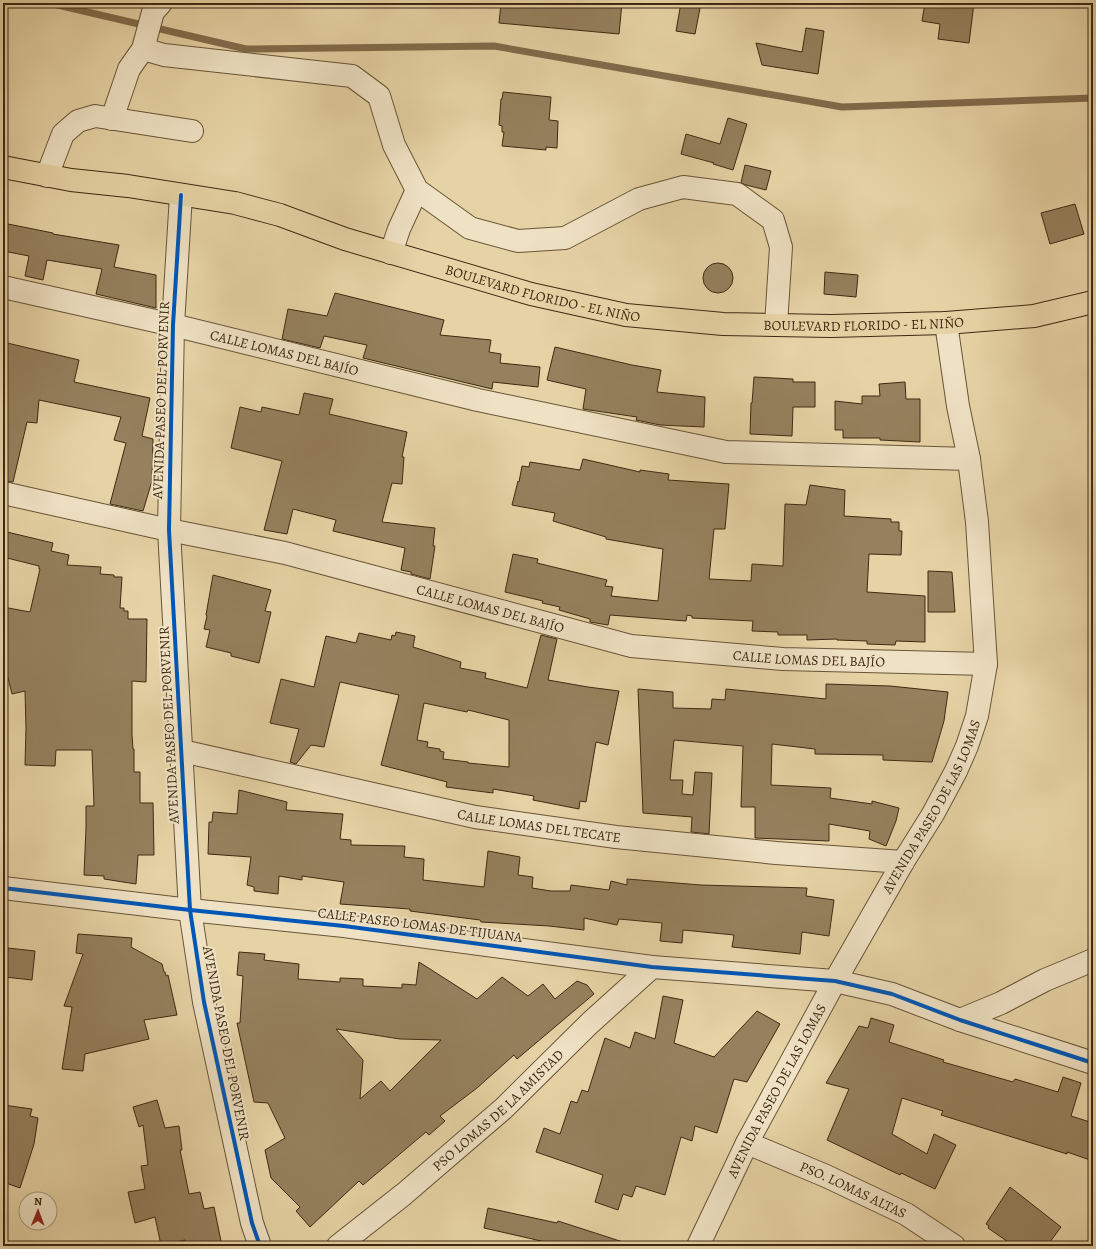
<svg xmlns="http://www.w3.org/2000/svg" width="1096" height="1249" font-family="Alegreya,serif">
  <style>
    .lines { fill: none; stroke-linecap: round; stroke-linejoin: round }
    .stream { stroke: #816c4c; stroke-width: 7 }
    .building { fill: #95815e; stroke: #3e2912; fill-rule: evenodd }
    .minor-casing { stroke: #685437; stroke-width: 24 }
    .major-casing { stroke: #3e2912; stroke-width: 24 }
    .minor { stroke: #efe2c4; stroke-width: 22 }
    .major { stroke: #e6d3a5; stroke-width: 22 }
    .cycleway-casing { stroke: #efe2c4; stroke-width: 6 }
    .cycleway { stroke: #0057b8; stroke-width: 4 }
    .labels { text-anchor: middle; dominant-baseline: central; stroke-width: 4; stroke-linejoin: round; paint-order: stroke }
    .street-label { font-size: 14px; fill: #3e2912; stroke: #efe2c4 }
  </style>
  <rect width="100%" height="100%" fill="#e6d3a5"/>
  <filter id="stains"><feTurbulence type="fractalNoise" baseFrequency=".005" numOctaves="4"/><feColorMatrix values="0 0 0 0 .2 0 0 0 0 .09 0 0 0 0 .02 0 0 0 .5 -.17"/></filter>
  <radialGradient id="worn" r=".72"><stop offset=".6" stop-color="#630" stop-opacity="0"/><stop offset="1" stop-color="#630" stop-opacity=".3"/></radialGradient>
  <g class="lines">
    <!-- stream -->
    <polyline class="stream" points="49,3 246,49 494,46 842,107 1093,98"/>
  </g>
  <!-- building -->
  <g class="building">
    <polygon points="501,3 622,3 619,34 499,23"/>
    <polygon points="681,3 701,3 695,34 676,31"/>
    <polygon points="925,3 974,3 969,43 938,39 940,24 922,21"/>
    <polygon points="806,28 824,31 818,74 762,65 756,43 802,52"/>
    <polygon points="503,92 551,97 549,120 558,121 557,148 546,147 546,150 502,146 504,132 502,132 502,126 499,125 501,99 502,99"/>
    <polygon points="728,118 747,124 733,170 713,164 714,163 681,154 686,134 720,144"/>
    <polygon points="745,165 771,171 766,190 746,185 741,183"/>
    <polygon points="1075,204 1084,234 1050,244 1041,213"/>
    <polygon points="3,223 53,233 53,234 119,245 114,267 156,275 156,308 96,294 102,269 47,260 43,280 25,276 29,256 3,251"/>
    <circle cx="718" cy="278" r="15"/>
    <polygon points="825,272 858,275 856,297 824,294"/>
    <polygon points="335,293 444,320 440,335 491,340 489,352 501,354 500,363 540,367 538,387 493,382 492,389 363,358 367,345 324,336 320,348 282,339 288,309 327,316"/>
    <polygon points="3,342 79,360 74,382 150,398 142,436 153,439 152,481 143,511 110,504 126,443 114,440 121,417 39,400 37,423 27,422 13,482 3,481"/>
    <polygon points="555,347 632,365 661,370 657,392 705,397 704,427 660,425 636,420 637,417 583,409 586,389 547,380"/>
    <polygon points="754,377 793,379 793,382 815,382 815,407 793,407 792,436 750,434 751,403 752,403"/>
    <polygon points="905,382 906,399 920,399 920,442 880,440 880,438 843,438 843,430 835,430 835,401 862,404 862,396 880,396 879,384"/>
    <polygon points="304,393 333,399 329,414 407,432 402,457 404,457 402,484 392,483 382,522 435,528 433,546 435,546 430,579 411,574 411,572 401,570 405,548 333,531 336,520 293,509 287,534 264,530 282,461 231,448 240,407 261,412 262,407 299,415"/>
    <polygon points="583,459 640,472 640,470 669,474 668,480 729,484 725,529 714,529 709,579 751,581 752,564 783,566 785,504 806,505 810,485 845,490 844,516 891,519 891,522 899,522 899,531 902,531 901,555 869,554 867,592 925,596 925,642 896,641 895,645 867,644 867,641 837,640 837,639 807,640 807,635 778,635 778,632 752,631 753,621 692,618 692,616 687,615 686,621 610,615 608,625 590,622 590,619 559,610 560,607 542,603 543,601 505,592 513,554 538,559 537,563 607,580 605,586 613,587 611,596 658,601 663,549 606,539 606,537 553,521 555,513 512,505 518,481 519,482 522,466 529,467 530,462 580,470"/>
    <polygon points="3,531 53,543 51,551 69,555 67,565 101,567 100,574 114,575 114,577 122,577 120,608 124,608 124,611 128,611 128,619 147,619 146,682 132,681 132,735 133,749 134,749 134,772 140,772 140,803 153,803 154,855 138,855 136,884 104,879 104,876 84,875 86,828 86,806 94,806 92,750 56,750 55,766 25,765 26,729 25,691 12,694 3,658 3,607 30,612 40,569 39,569 39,566 3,557"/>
    <polygon points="928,571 952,572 955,612 928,612"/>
    <polygon points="213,575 271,590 265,611 271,612 259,663 231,656 231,653 206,647 210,630 204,629 207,616 206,615"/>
    <path d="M396,632L415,636L413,647L461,662L460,668L486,673L485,678L527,688L541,635L557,639L548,680L588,687L619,691L608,745L596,742L586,802L580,801L579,809L533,800L534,796L493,789V793L446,787L447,782L381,765L399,695L340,682L324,747L311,745L296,764L290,762L299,729L270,723L281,679L314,687L326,636L356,643L359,633L391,640L392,635L395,636ZM424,703L467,712L468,710L509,720V767L468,763V762L443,759L444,752L440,751V749L427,747L428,742L417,740Z"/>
    <polygon points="826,684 890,686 948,692 944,721 932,762 883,760 883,755 815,754 815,749 772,744 771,785 831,788 830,798 872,804 872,801 899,808 896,821 886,846 869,839 870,831 829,824 829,841 755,838 755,807 741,807 743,746 674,740 670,780 683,780 682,794 693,795 695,772 712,773 709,834 691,832 692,817 643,813 638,689 673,692 673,708 711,709 712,699 725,700 726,689 826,699"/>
    <polygon points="239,790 287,802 286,810 343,814 340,839 351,840 351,845 405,846 404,857 424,859 423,880 484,887 488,851 520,857 518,875 533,877 532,888 551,891 570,891 571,885 609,890 611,881 627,885 627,879 701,885 807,888 806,896 834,900 829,936 802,932 800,954 732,947 734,935 683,930 682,943 660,941 662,923 619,919 617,925 584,918 584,930 549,926 481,922 480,920 410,911 410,909 340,904 344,882 302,876 302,880 279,876 278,894 254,891 254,887 247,885 251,857 208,854 209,822 212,822 213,812 237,814"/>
    <polygon points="78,934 132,938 131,947 162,964 164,972 165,972 166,976 168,975 177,1015 144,1020 149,1039 85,1054 83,1071 62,1069 72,1007 64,1006 83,954 76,953"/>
    <polygon points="8,948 35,951 32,980 5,977"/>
    <path d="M239,952L265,954L264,960L299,964L298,979L340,982V978L363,979V986L402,988V984L416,985L419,962L477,999L502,977L528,996L543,984L555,999L577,981L587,985L594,994L517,1059L514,1055L477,1088L440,1116L445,1121L429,1135L426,1132L363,1185L359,1181L310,1227L296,1211L300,1207L271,1178L265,1150L285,1138L268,1103L254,1102L237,1023H240L243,976L237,975ZM336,1029L400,1039L441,1040L390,1091L381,1081L360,1099L363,1060Z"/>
    <polygon points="663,996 683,1000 674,1043 714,1057 757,1011 780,1024 747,1082 734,1079 717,1133 695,1126 692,1141 681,1137 665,1195 636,1186 632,1197 623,1194 618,1210 595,1202 603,1175 536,1152 544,1128 560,1134 571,1101 577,1103 582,1090 588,1092 605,1038 630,1048 635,1032 655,1039"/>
    <polygon points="871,1018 894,1025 889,1042 944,1060 943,1062 1013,1082 1015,1079 1058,1092 1063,1077 1081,1083 1071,1116 1093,1123 1093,1161 1067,1152 1067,1154 941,1115 943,1111 902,1098 892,1134 927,1154 934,1134 956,1145 935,1189 901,1173 900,1175 827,1140 849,1089 826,1083 859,1026 868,1028"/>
    <polygon points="157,1100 165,1128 179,1126 182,1150 180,1150 189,1194 200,1192 204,1209 214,1207 222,1246 184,1246 185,1240 161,1245 155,1217 135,1223 128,1192 145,1189 141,1166 148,1165 143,1125 139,1127 133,1107"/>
    <polygon points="3,1105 32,1109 30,1116 38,1118 34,1144 20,1188 3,1182"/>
    <polygon points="1010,1187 1061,1227 1047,1246 1014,1246 988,1228 989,1226 986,1224"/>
    <polygon points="488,1208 557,1223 558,1221 623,1242 622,1246 549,1246 550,1243 484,1228"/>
  </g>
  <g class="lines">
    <!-- minor casing -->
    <g class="minor-casing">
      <g id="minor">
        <polyline points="161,3 153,12 143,49 164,55 352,76 379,96 394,145 417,190 470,228 518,241 565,238 639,199 683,187 737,194 773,220 781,247 776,325"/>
        <polyline points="112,119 129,69 143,49"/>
        <polyline points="47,176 63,134 78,121 95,116 192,131"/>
        <polyline points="181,195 173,325 169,530 190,910 204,1002 252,1223 260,1246"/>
        <polyline points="391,253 399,229 417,190"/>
        <path id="s1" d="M3,287L173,325L478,400L726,452L969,459"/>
        <path id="s2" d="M3,493L169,530L285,553L631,646L783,659L986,664"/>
        <path id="s3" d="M182,751L475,817L616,837L776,853L903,862"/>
        <polyline points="3,888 190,910 344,926 652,967 835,981 892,994 960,1020 1093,1063"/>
        <polyline points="960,1020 1001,1003 1045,980 1093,960"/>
        <path id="s4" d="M747,1143L826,1176L906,1214L954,1246"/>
        <path id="s5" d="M338,1246L404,1194L504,1108L590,1023L652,967"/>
        <path id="s6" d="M698,1246L747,1143L835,981L903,862L933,814L956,771L967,746L977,716L986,664L977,522L969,459L958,406L946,323"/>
      </g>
    </g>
    <!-- major casing -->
    <g class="major-casing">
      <g id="major">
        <path id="s7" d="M3,167L71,180L128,186L235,203L280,215L345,239L531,294L626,315L723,324L831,326L946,323L1034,316L1093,302"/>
      </g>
    </g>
    <!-- minor -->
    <use href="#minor" class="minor"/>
    <!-- major -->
    <use href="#major" class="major"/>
    <!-- cycleway casing -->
    <g class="cycleway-casing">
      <g id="cycleway">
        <polyline points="181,195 173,325 169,530 190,910 204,1002 252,1223 260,1246"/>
        <polyline points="3,888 190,910 344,926 652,967 835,981 892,994 960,1020 1093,1063"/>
      </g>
    </g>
    <!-- cycleway -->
    <use href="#cycleway" class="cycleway"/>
  </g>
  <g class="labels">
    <!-- street labels -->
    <g class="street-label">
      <text stroke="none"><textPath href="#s7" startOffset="556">BOULEVARD FLORIDO - EL NIÑO</textPath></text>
      <text stroke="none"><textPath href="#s7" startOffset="880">BOULEVARD FLORIDO - EL NIÑO</textPath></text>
      <text stroke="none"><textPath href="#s1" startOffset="289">CALLE LOMAS DEL BAJÍO</textPath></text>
      <text transform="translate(161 400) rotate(-88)">AVENIDA PASEO DEL PORVENIR</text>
      <text stroke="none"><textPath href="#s2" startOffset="501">CALLE LOMAS DEL BAJÍO</textPath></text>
      <text stroke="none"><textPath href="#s2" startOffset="825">CALLE LOMAS DEL BAJÍO</textPath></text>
      <text transform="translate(169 725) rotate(-93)">AVENIDA PASEO DEL PORVENIR</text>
      <text stroke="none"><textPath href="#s6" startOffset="498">AVENIDA PASEO DE LAS LOMAS</textPath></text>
      <text stroke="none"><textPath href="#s3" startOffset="365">CALLE LOMAS DEL TECATE</textPath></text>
      <text transform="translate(420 925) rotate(7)">CALLE PASEO LOMAS DE TIJUANA</text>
      <text transform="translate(226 1043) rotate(79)">AVENIDA PASEO DEL PORVENIR</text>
      <text stroke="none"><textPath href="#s6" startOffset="174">AVENIDA PASEO DE LAS LOMAS</textPath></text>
      <text stroke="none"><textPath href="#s5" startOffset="210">PSO LOMAS DE LA AMISTAD</textPath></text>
      <text stroke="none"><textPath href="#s4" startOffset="116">PSO. LOMAS ALTAS</textPath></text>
    </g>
  </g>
  <!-- margin -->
  <rect width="1096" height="1249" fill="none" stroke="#e6d3a5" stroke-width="16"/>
  <rect x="4" y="4" width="1088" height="1241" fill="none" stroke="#3e2912" stroke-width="2"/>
  <rect x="8" y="8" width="1080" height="1233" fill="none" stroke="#3e2912"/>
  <!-- north arrow -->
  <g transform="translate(38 1211) rotate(1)"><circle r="19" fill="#efe2c4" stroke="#a8987d"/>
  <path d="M0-3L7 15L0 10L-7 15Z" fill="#8f2418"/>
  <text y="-6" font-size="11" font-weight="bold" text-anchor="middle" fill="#3e2912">N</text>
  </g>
  <rect width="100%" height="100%" filter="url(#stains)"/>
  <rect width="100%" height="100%" fill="url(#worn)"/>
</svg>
